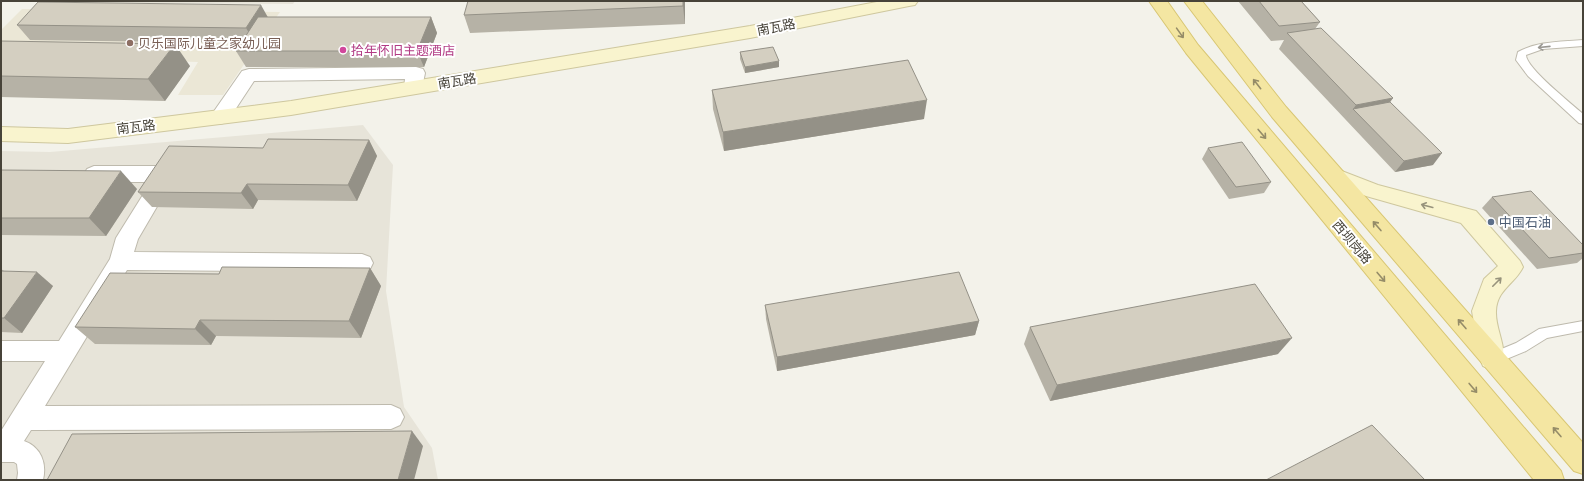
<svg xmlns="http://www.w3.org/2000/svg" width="1584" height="481" font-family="'Space Grotesk','Noto Sans SC',sans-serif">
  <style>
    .residential { fill: #e7e4d9 }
    .education { fill: #ebe7d6 }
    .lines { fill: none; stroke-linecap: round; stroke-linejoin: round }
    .lane-casing { stroke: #bebaad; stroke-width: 2 }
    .street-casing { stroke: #bebaad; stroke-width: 2 }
    .secondary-casing { stroke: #cec79e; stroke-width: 2 }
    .primary-casing { stroke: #d8c673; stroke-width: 2 }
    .lane { fill: #fff; fill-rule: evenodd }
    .street { fill: #fff; fill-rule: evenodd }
    .secondary { fill: #f9f4ce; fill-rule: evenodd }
    .primary { fill: #f4e6a2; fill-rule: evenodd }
    .wall { fill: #b6b2a6 }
    .shaded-wall { fill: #949187 }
    .building { fill: #d4cfc1; stroke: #949187 }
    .oneway { stroke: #958c68 }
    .oneway2 { stroke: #9a9892 }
    .oneway3 { stroke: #97937c }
    .education-dot { fill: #8d6e63; stroke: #fff; stroke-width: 1.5 }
    .hotel-dot { fill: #d1479c; stroke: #fff; stroke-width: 1.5 }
    .service-dot { fill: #5c6f8a; stroke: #fff; stroke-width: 1.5 }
    .labels { text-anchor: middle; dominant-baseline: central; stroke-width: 4; stroke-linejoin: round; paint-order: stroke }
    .street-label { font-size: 13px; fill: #474339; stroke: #fff }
    .education-label { font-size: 13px; fill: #785e54; stroke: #fff; text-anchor: start }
    .hotel-label { font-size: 13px; fill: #b23c85; stroke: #fff; text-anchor: start }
    .service-label { font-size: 13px; fill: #4e5e75; stroke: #fff; text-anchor: start }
  </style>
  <rect width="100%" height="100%" fill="#f3f2ea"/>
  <!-- residential -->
  <g class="residential">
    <polygon points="73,1 295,1 293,4 76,3"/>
    <polygon points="363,125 393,165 386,291 404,407 432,448 438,480 1,480 1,151 50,152"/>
  </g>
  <!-- education -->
  <polygon class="education" points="22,9 280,12 223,95 178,95 198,62 1,56 1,30"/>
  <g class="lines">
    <!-- lane casing -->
    <g class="lane-casing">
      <g id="lane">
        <path d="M1583,40V46L1543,49L1526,55C1526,68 1572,104 1583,114V124L1579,123L1528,76L1516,60L1518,52C1538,41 1561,42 1583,40Z"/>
        <polygon points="1583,321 1583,331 1547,338 1526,351 1492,365 1487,363 1485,359 1487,355 1516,343 1539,329"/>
      </g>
    </g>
    <!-- street casing -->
    <g class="street-casing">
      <g id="street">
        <polygon points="416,67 423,69 425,73 422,88 420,92 413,94 406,92 404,88 405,79 254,81 227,122 220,124 213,122 210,117 242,71 249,69"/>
        <path d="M94,166H166L173,169L176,174L138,239L134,252L362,254L370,257L373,263L370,269L362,272L127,270L45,406L391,405L400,409L404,417L400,425L391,429L31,430L24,441C41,447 47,463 43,480H17L18,473L17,464L14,462H1V431L45,361H1V341H59L110,259L116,238L151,182H94L87,179L84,174L87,169Z"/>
      </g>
    </g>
    <!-- secondary casing -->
    <g class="secondary-casing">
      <g id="secondary">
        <polygon points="882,1 918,1 915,5 909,6 750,38 291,115 68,143 1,141 1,127 68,129 291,101 750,26"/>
        <path d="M1334,168L1378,185L1476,211L1520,261L1523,267C1515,284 1497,289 1496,311C1495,330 1509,349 1501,366L1492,370L1483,366L1480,359L1472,311L1484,279L1498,266L1461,223L1366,196L1327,181L1324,176L1327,171Z"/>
      </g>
    </g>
    <!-- primary casing -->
    <g class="primary-casing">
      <g id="primary">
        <polygon points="1149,1 1167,1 1198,45 1561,471 1564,480 1534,480 1186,53"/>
        <polygon points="1184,1 1202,1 1286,107 1583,443 1583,474 1574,471 1272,117"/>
      </g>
    </g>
    <!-- lane -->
    <use href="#lane" class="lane"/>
    <!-- street -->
    <use href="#street" class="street"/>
    <!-- secondary -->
    <use href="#secondary" class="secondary"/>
    <!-- primary -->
    <use href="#primary" class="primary"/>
  </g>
  <!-- wall -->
  <g class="wall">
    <polygon points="685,1 685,24 470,33 464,15"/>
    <polygon points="1238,1 1301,1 1320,22 1315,29 1393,98 1390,102 1433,165 1395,172 1279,49 1284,40 1271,41"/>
    <polygon points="268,17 431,17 437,33 424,67 246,67 236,51 241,43 30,40 17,25"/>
    <polygon points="1,41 190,66 165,101 1,97"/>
    <polygon points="740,52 779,67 745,73 740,59"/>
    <polygon points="712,90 924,119 724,151 713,109"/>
    <polygon points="369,140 377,156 357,201 258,200 253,209 152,207 138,192 263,148"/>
    <polygon points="1208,148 1271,182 1264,193 1229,199 1202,159"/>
    <polygon points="1,170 137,189 106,236 1,235"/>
    <polygon points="1492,197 1583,245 1583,258 1577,263 1537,269 1482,208"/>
    <polygon points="370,268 381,286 361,338 216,336 211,345 95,344 75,327 219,274"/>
    <polygon points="1,269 4,271 53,286 22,333 1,332"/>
    <polygon points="765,305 979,321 975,335 777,371 766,319"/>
    <polygon points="1030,327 1278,354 1050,401 1024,344"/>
  </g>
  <!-- shaded-wall -->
  <g class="shaded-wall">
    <polygon points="683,1 685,1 685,24 683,6"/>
    <polygon points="261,5 270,21 255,43 246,28"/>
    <polygon points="431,17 437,33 424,67 417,51"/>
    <polygon points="175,44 190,66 165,101 148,79"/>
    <polygon points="779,61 779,67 745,73 745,67"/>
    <polygon points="1393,98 1382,113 1353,109 1345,120 1356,105"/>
    <polygon points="927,100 924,119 724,151 723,132"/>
    <polygon points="369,140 377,156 357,201 348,185"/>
    <polygon points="1442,153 1433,165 1395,172 1404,161"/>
    <polygon points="121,171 137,189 106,236 89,218"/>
    <polygon points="247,184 258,200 253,209 241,193"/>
    <polygon points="370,268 381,286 361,338 349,321"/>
    <polygon points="37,272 53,286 22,333 4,318"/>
    <polygon points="200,320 216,336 211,345 195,329"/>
    <polygon points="979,321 975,335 777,371 777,357"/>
    <polygon points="1292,338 1278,354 1050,401 1057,385"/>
    <polygon points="412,431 423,446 414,480 398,480"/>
  </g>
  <!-- building -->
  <g class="building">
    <polygon points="468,1 683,1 683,6 464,15"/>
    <polygon points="1259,1 1301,1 1320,22 1279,26"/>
    <polygon points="38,2 261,5 246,28 17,25"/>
    <polygon points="258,17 431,17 417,51 236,51"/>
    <polygon points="1321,28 1393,98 1356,105 1287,33"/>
    <polygon points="1,41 175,44 148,79 1,76"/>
    <polygon points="773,47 779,61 745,67 740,52"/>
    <polygon points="908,60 927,100 723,132 712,90"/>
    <polygon points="1390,102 1442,153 1404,161 1353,109"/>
    <polygon points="268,139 369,140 348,185 247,184 241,193 138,192 169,146 263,148"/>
    <polygon points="1242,142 1271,182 1236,187 1208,148"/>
    <polygon points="1,170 121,171 89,218 1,218"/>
    <polygon points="1531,191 1583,245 1583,253 1549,258 1492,197"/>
    <polygon points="222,267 370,268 349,321 200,320 195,329 75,327 110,273 219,274"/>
    <polygon points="1,271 37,272 4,318 1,318"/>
    <polygon points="959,272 979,321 777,357 765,305"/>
    <polygon points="1255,284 1292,338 1057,385 1030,327"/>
    <polygon points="1372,425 1425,480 1266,480"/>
    <polygon points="412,431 398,480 47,480 72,434"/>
  </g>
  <!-- one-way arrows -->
  <defs><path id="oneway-shaft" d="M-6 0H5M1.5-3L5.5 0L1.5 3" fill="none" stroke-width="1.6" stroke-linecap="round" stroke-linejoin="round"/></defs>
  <g class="oneway">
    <use href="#oneway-shaft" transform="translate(1180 33) rotate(55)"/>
    <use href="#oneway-shaft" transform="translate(1257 84) rotate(-128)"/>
    <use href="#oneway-shaft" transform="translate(1262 134) rotate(50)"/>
    <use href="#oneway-shaft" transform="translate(1377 226) rotate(-131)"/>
    <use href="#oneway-shaft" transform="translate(1381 277) rotate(50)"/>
    <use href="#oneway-shaft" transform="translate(1462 324) rotate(-131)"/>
    <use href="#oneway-shaft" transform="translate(1473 388) rotate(50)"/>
    <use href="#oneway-shaft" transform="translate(1557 432) rotate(-131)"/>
  </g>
  <use class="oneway2" href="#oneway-shaft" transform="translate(1544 47) rotate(174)"/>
  <g class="oneway3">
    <use href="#oneway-shaft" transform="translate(1427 206) rotate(-165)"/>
    <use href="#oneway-shaft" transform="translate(1497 282) rotate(-45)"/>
  </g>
  <!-- markers -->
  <circle class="education-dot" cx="130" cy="43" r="4"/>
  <circle class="hotel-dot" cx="343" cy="50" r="4"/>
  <circle class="service-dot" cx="1491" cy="222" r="4"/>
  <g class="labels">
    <!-- street labels -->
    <g class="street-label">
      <text transform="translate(776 27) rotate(-11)">南瓦路</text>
      <text transform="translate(457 81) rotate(-9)">南瓦路</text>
      <text transform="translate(136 127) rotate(-7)">南瓦路</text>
      <text transform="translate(1352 242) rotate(50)">西坝岗路</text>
    </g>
    <!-- education labels -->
    <g class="education-label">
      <text x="138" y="43">贝乐国际儿童之家幼儿园</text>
    </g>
    <!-- hotel labels -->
    <g class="hotel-label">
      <text x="351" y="50">拾年怀旧主题酒店</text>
    </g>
    <!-- service labels -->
    <g class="service-label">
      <text x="1499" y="222">中国石油</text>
    </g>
  </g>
  <!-- border -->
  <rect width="1584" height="481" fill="none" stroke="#474339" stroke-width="4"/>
</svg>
